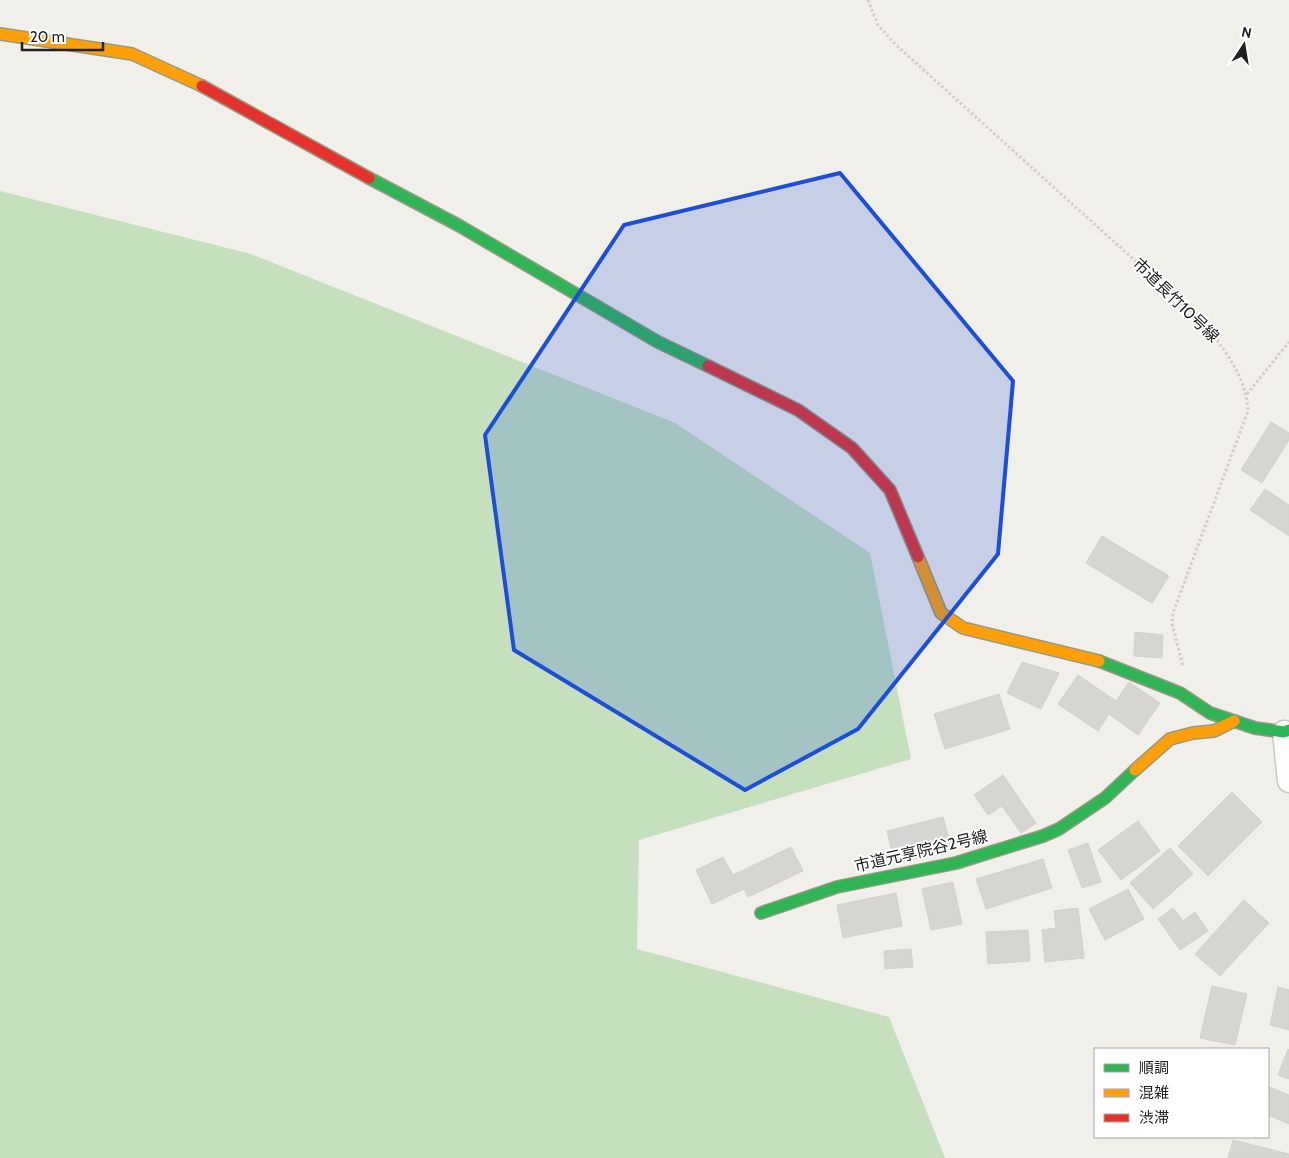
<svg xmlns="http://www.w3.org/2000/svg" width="1289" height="1158" font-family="Cabin,'Noto Sans JP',sans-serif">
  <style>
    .forest { fill: #c6e0be }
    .building { fill: #d6d5d1; stroke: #d3d1cb }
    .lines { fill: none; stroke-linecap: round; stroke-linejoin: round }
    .street-casing { stroke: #c8c8c6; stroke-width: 25 }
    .fast-casing { stroke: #969b80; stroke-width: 14 }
    .slow-casing { stroke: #969b80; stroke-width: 14 }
    .jam-casing { stroke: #969b80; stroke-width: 14 }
    .path { stroke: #d9ccc8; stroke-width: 3; stroke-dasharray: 2.5 2.5; stroke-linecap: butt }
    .street { stroke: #fdfdfc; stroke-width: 22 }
    .fast { stroke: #30b455; stroke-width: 11 }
    .slow { stroke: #ff9f0a; stroke-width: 11 }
    .jam { stroke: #e5322d; stroke-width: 11 }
    .marked { fill: #1d4ed8; fill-opacity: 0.2; stroke: #1d4ed8; stroke-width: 4; stroke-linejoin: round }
    .labels { text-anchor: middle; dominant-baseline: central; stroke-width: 4; stroke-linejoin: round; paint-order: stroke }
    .street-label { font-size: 16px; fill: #212121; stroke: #fff }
  </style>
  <rect width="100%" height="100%" fill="#f0efea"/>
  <!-- forest -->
  <polygon class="forest" points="0,191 251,254 675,423 870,553 911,759 639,840 637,949 889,1017 945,1158 0,1158"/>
  <!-- building -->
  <g class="building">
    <polygon points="1271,422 1289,433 1289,440 1262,483 1241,470"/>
    <polygon points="1265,489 1289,505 1289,536 1250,510"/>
    <polygon points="1102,536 1169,576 1152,603 1086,563"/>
    <polygon points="1135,632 1163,635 1162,658 1134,656"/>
    <polygon points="1022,662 1059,673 1041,709 1007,693"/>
    <polygon points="1078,675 1116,701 1129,682 1160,703 1138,735 1109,714 1098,731 1058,704"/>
    <polygon points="999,694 1010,729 945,749 934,714"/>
    <polygon points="1003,775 1036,823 1021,833 1002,806 988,815 974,795"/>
    <polygon points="1232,792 1262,822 1208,876 1178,846"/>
    <polygon points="943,817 952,849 895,864 887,831"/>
    <polygon points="1138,821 1160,851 1121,880 1098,850"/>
    <polygon points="1088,843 1101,882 1082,888 1068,850"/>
    <polygon points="791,847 803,871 748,897 744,889 712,904 696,870 723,857 733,875"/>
    <polygon points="1170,848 1193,874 1153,909 1130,883"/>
    <polygon points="1043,859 1052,888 986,909 976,879"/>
    <polygon points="953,882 962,924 931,930 922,889"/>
    <polygon points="1128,889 1144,919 1105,940 1089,909"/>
    <polygon points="896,893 902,926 843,938 837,905"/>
    <polygon points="1244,900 1269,923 1220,976 1195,954"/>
    <polygon points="1078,908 1084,958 1045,962 1042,930 1056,928 1054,911"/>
    <polygon points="1173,908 1183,921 1195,912 1208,931 1180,950 1158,919"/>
    <polygon points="1028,930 1030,961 988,964 986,932"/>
    <polygon points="911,949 913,967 885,969 884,951"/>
    <polygon points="1212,986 1247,994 1235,1045 1200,1038"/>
    <polygon points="1278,987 1289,990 1289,1030 1270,1025"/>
    <polygon points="1288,1049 1289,1050 1289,1079 1278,1075"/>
    <polygon points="1269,1087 1289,1095 1289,1124 1268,1115"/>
    <polygon points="1233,1140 1289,1154 1289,1158 1228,1158"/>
  </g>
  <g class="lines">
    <!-- street casing -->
    <g class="street-casing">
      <polyline id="street" points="1284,732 1289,781"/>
    </g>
    <!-- fast casing -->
    <g class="fast-casing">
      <g id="fast">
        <polyline points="369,178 458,225 658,342 708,366"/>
        <polyline points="1099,661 1180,693 1210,713 1255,728 1284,732 1289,730"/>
        <polyline points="761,913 837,887 956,863 1043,836 1059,829 1105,798 1135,770"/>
      </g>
    </g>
    <!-- slow casing -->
    <g class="slow-casing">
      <g id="slow">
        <polyline points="0,34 132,54 202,86"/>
        <polyline points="918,557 941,613 963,628 1099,661"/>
        <polyline points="1135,770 1170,739 1193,733 1214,731 1234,721"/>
      </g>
    </g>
    <!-- jam casing -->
    <g class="jam-casing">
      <g id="jam">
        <polyline points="202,86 369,178"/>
        <polyline points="708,366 798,410 852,448 890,490 918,557"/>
      </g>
    </g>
    <!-- path -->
    <g class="path">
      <path d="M868,0L878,25L896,45L1192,312C1218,340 1246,372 1248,411L1173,613L1172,624L1183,666"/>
      <polyline points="1247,394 1289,342"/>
    </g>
    <!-- street -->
    <use href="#street" class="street"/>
    <!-- fast -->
    <use href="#fast" class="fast"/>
    <!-- slow -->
    <use href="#slow" class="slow"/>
    <!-- jam -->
    <use href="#jam" class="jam"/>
  </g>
  <!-- marked area -->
  <path class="marked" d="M840,173L1013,381L998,554L858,729L745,790L514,650L485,435L624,225Z"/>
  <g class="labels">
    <!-- street labels -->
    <g class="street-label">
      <text transform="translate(1176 300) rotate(44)">市道長竹10号線</text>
      <text transform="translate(921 851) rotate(-13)">市道元享院谷2号線</text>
    </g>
  </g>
  <!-- legend -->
  <rect x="1094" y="1048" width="175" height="90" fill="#ffffff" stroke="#a6a6a6"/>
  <rect x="1104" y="1064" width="25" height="8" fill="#30b455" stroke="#a6a6a6"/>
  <text x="1139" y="1073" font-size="15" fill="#212121">順調</text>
  <rect x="1104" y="1089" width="25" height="8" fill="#ff9f0a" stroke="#a6a6a6"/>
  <text x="1139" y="1098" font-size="15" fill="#212121">混雑</text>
  <rect x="1104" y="1114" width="25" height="8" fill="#e5322d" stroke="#a6a6a6"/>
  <text x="1139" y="1123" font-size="15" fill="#212121">渋滞</text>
  <!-- north arrow -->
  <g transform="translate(1244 45) rotate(12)" stroke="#ffffff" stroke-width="4" paint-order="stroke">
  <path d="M0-4L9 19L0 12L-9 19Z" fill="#212121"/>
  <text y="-8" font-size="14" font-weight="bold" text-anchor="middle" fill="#212121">N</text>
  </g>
  <!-- scale -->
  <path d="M22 42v8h81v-8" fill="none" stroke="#212121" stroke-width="2.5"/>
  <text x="30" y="42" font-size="15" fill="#212121" stroke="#ffffff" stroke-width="4" paint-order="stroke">20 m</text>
</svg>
